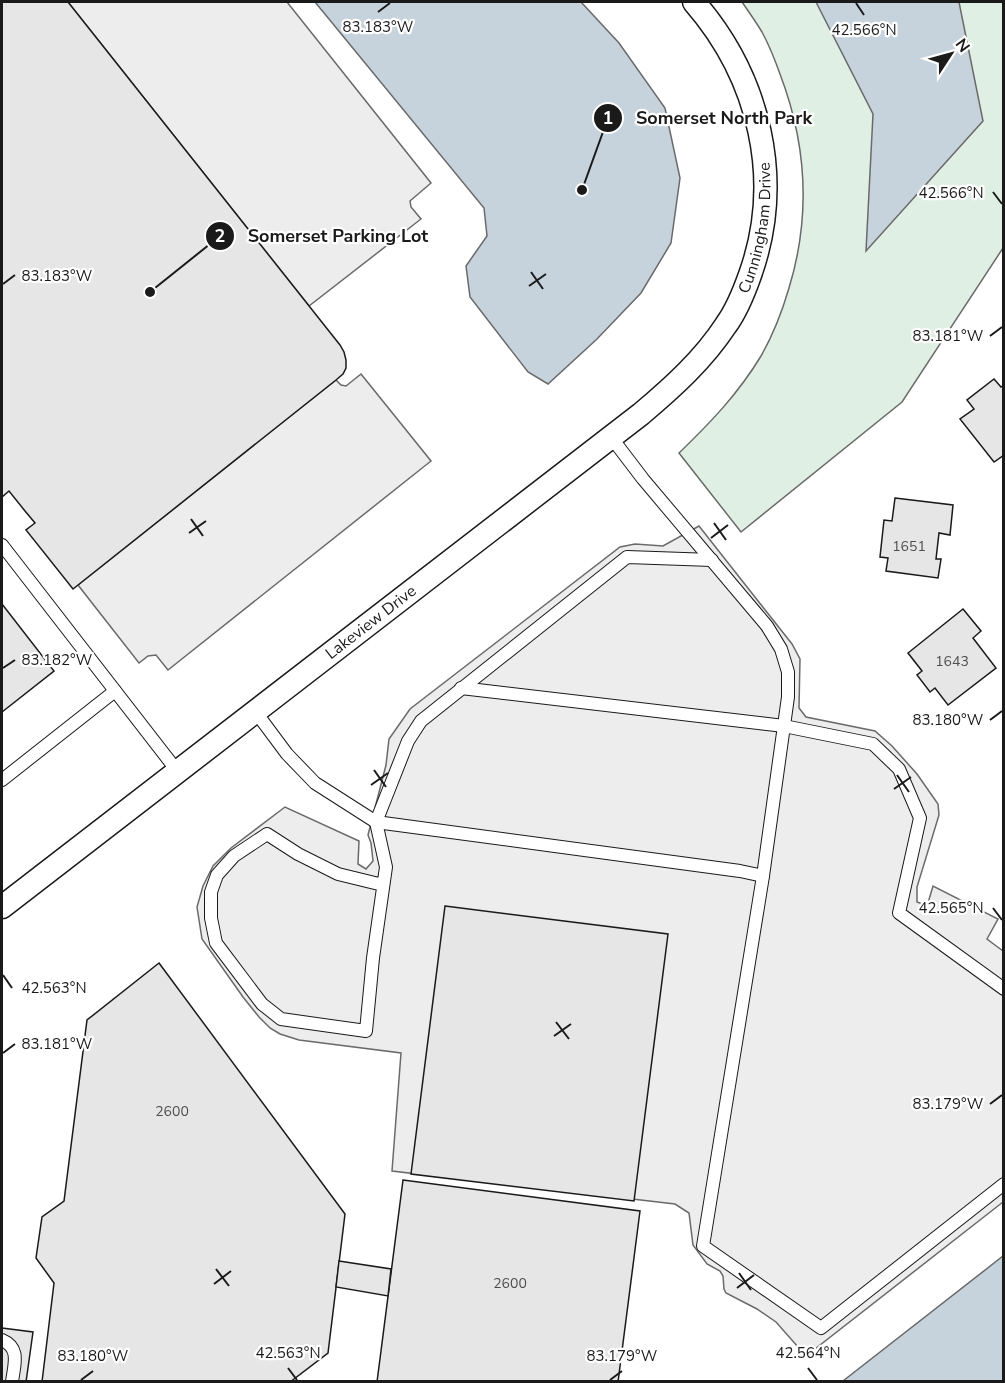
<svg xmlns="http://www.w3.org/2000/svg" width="1005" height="1383" font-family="'Nunito Sans',sans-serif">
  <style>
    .green { fill: #e0efe3; stroke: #6a6a6a; stroke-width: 1.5 }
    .parking { fill: #ededed; stroke: #6a6a6a; stroke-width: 1.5 }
    .water { fill: #c6d2dc; stroke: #6a6a6a; stroke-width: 1.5 }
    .building { fill: #e6e6e6; stroke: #1a1a1a; stroke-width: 1.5 }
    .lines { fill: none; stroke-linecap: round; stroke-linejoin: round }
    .service-casing { stroke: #1a1a1a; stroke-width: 14 }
    .minor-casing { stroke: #1a1a1a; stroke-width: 25 }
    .service { stroke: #fff; stroke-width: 12 }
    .minor { stroke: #fff; stroke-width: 22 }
    .ticks { fill: none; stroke: #1a1a1a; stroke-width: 2 }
    .labels { text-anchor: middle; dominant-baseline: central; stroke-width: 4.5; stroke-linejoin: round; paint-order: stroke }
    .number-label { font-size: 14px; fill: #4d4d4d }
    .street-label { font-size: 16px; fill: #1a1a1a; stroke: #fff }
    .ticks-label { font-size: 15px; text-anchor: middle; fill: #1a1a1a; stroke: #fff; stroke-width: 4.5; stroke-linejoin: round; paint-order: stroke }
    .leader { fill: none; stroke: #1a1a1a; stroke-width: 2 }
    .callout-dot { fill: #1a1a1a; stroke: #fff; stroke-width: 2 }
    .mark-label { font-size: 18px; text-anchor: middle; font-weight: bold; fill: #fff }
    .callout-label { font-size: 18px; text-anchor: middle; font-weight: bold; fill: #1a1a1a; stroke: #fff; stroke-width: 4.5; stroke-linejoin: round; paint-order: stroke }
  </style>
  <rect width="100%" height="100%" fill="#fff"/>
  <!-- green -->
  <path class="green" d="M742,2H1003V248L902,402L741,532L679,453C711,422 738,394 761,356C773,335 782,312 789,288C811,216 807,145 780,74C775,60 769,45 762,32C756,22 749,12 742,2Z"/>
  <!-- parking -->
  <g class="parking">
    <polygon points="68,2 287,2 431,183 410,201 411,207 421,219 309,306"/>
    <polygon points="361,374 431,461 168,670 156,655 148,656 139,663 78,585 336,380 341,385 346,386"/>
    <polygon points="699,526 792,644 800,659 799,708 806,717 875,731 892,746 917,774 938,804 939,815 917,887 917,902 925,905 928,903 933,886 998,919 987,939 1003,951 1003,1202 806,1356 776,1322 757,1309 726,1293 724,1289 723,1276 720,1271 707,1264 693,1245 689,1213 675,1204 392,1171 401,1053 299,1040 280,1034 270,1028 259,1017 243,997 202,939 197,907 203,886 213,866 231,848 285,807 359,841 358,864 366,869 373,861 371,843 368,835 386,765 389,739 410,709 620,547 635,544 663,546"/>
  </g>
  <!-- water -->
  <g class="water">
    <polygon points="315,2 581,2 619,43 665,108 680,178 671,243 641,293 597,339 548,384 528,372 470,297 466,266 487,236 484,208"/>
    <polygon points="816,2 959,2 983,121 866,251 873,114"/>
    <polygon points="1003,1256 1003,1381 843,1381"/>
  </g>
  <!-- building -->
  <g class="building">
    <polygon points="2,2 68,2 340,345 344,352 346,360 346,368 343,374 336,380 73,589 26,530 35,523 25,511 9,491 2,497"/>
    <polygon points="994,379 1001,387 1004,385 1004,455 994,462 960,419 974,409 967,400"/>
    <polygon points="895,498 953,505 950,535 939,533 936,559 941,559 938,578 886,571 888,558 880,557 884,520 892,521"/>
    <polygon points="2,604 54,671 2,712"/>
    <polygon points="963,609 981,631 973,638 996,668 948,705 935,688 930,692 917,675 922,671 908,653"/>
    <polygon points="445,906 668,934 634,1201 411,1174"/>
    <polygon points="159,963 345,1214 328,1353 290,1382 42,1382 54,1283 36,1258 42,1217 64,1201 87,1020"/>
    <polygon points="403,1180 640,1211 618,1382 377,1382"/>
    <polygon points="339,1261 391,1269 388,1296 336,1287"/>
    <polygon points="2,1328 33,1332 26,1382 2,1382"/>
  </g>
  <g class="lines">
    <!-- service casing -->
    <g class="service-casing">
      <g id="service">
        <polyline points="2,545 178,772"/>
        <polyline points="461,688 784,726 873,744 899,769 920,818 899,913 1004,989"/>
        <polyline points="255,711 287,754 315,783 376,822 740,871 763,876 788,697 788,672 781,649 767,626 643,479 611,437"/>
        <polyline points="2,780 115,691"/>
        <polyline points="763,876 703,1246 821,1328 1004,1184"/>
        <polyline points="383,885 338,874 298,854 267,834 234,856 217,875 211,892 211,918 216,943 262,1004 281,1019 366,1031 373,958 386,867 376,822 408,741 421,721 627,557 712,560"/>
        <path d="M2,1340C21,1348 14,1365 12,1382"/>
      </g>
    </g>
    <!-- minor casing -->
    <g class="minor-casing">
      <g id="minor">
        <path id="s1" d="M2,907L641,414C673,387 703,360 726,325C737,310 744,292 750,275C784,180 760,78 694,2"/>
      </g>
    </g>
    <!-- service -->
    <use href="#service" class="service"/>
    <!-- minor -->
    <use href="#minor" class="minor"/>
  </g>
  <!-- ticks -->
  <path class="ticks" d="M856,3L864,15M378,12L390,3M993,192L1002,204M531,272L543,289M3,284L15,275M529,286L546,274M990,336L1002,327M191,519L203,536M714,523L726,540M189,533L206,521M711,538L728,525M3,668L15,660M990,720L1002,711M374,770L386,787M897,775L909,792M371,785L388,773M894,789L911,777M993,908L1002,920M3,975L12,988M556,1022L569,1039M554,1036L571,1024M3,1053L15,1044M990,1104L1002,1095M216,1269L229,1286M739,1273L751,1290M214,1284L231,1271M737,1288L754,1275M288,1368L297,1380M808,1368L817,1380M81,1380L93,1371M610,1380L622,1371"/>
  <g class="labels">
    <!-- number labels -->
    <g class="number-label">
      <text x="909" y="546">1651</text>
      <text x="952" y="661">1643</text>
      <text x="172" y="1111">2600</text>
      <text x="510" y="1283">2600</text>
    </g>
    <!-- street labels -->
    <g class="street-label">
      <text stroke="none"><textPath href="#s1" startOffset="1034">Cunningham Drive</textPath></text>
      <text stroke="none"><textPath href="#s1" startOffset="466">Lakeview Drive</textPath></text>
    </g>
  </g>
  <g class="ticks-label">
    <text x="378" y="32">83.183°W</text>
    <text x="864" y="35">42.566°N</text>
    <text x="951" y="198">42.566°N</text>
    <text x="57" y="281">83.183°W</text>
    <text x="948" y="341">83.181°W</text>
    <text x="57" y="665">83.182°W</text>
    <text x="948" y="725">83.180°W</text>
    <text x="951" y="913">42.565°N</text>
    <text x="54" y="993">42.563°N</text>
    <text x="57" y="1049">83.181°W</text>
    <text x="948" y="1109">83.179°W</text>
    <text x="288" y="1358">42.563°N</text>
    <text x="808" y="1358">42.564°N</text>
    <text x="93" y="1361">83.180°W</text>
    <text x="622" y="1361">83.179°W</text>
  </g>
  <!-- callouts -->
  <path class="leader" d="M582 190L608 118M150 292L220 236"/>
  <g class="callout-dot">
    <circle cx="582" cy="190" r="6"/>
    <circle cx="150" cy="292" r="6"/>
    <circle cx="608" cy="118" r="15"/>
    <circle cx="220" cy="236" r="15"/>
  </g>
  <g class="mark-label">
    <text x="608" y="124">1</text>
    <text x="220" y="242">2</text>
  </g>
  <g class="callout-label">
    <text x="724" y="124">Somerset North Park</text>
    <text x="338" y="242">Somerset Parking Lot</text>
  </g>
  <!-- border -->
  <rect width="1005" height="1383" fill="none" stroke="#1a1a1a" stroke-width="6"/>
  <!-- north arrow -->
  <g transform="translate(951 54) rotate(54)" stroke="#ffffff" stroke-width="4.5" paint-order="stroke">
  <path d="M0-4.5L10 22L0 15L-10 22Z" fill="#1a1a1a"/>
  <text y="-9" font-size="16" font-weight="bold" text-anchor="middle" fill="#1a1a1a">N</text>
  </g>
</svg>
